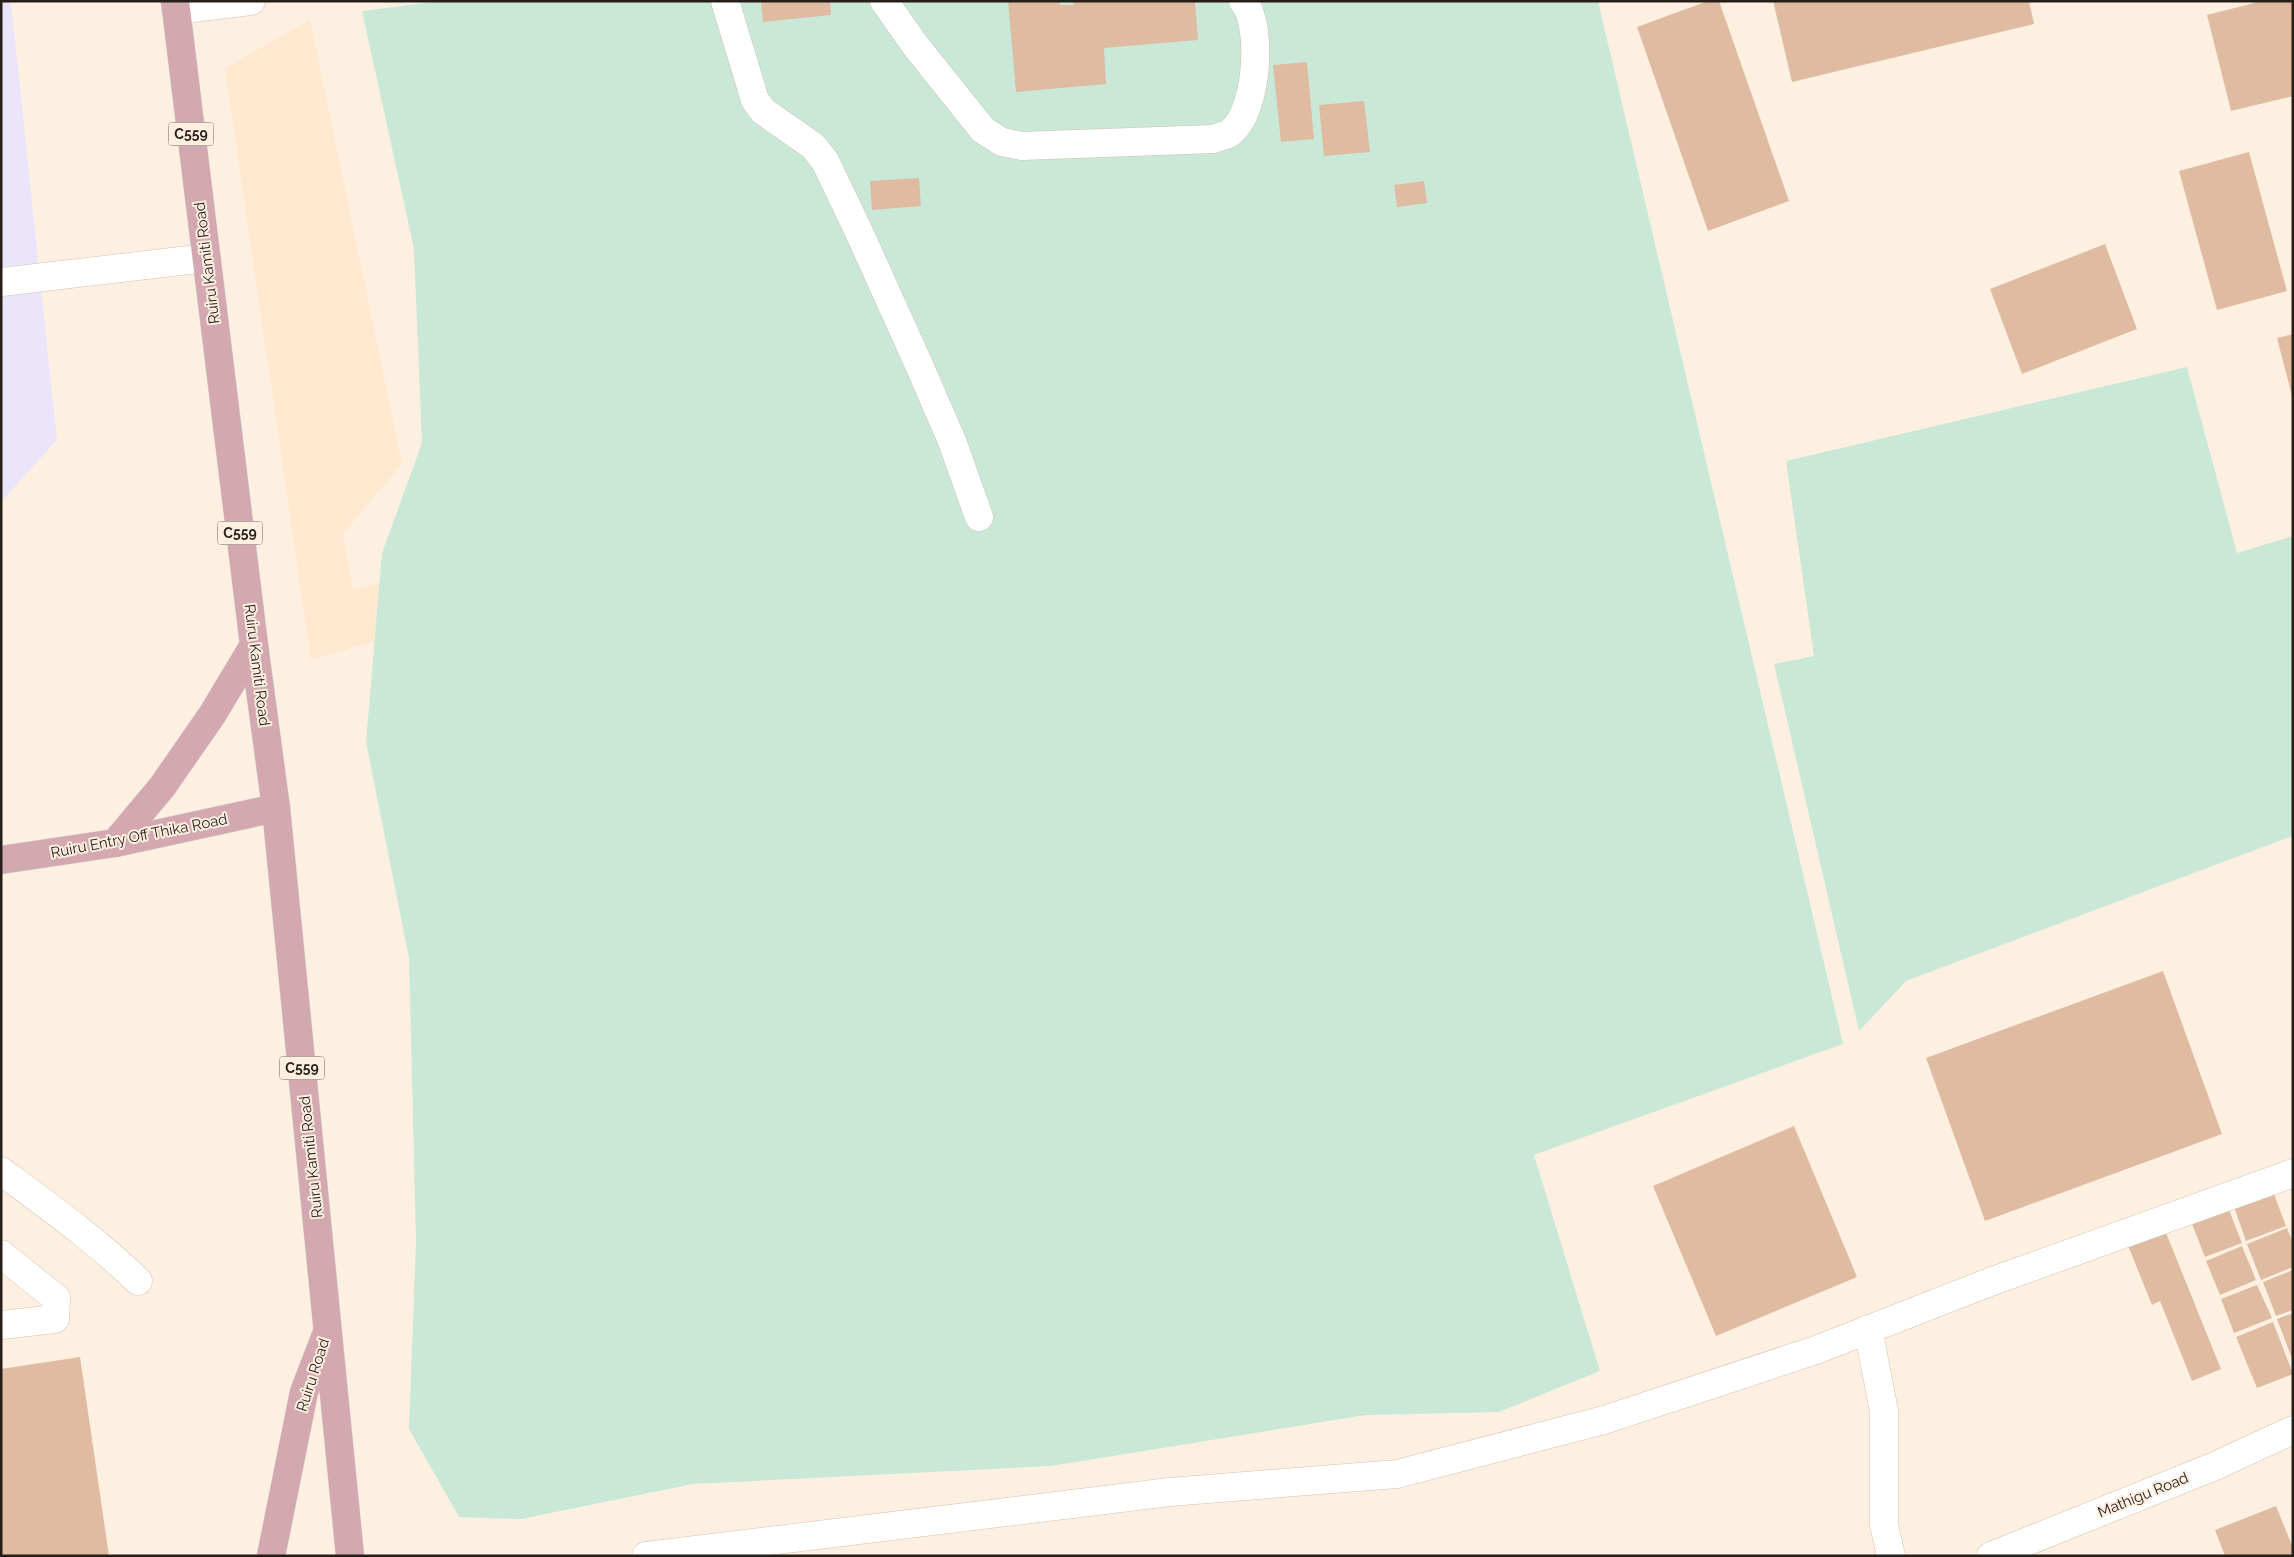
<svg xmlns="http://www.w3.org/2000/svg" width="2294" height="1557" font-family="Raleway,sans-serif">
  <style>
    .built { fill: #fee8cf }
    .industrial { fill: #eae5fb }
    .green { fill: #cae8d8 }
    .building { fill: #dfbba2 }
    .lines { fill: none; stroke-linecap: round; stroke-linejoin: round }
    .minor-casing { stroke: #d2c2b0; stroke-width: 29 }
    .major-casing { stroke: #d8d7d6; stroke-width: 29 }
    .minor { stroke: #fff; stroke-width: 28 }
    .major { stroke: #d4a8b1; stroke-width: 28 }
    .labels { text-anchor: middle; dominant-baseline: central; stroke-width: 4; stroke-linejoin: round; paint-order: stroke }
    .shield { fill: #fef0e1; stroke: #675e55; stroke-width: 1 }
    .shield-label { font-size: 14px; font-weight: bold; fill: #261f19 }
    .street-label { font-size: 15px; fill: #261f19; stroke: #fef0e1 }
  </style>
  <rect width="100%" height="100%" fill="#fef0e1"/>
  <!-- built -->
  <polygon class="built" points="310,20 402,464 343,534 353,590 423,572 423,627 311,660 225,68"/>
  <!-- industrial -->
  <polygon class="industrial" points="1,1 11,1 57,440 1,502"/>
  <!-- green -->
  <g class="green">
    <polygon points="441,1 1598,1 1843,1044 1534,1155 1600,1371 1499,1412 1366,1415 1051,1466 693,1484 521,1519 459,1517 409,1429 416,1241 409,958 366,742 382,553 422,443 414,249 362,11"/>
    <polygon points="2187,367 2237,553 2293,536 2293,836 1906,981 1859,1031 1774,664 1814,656 1786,461"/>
  </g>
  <!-- building -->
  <g class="building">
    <polygon points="761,1 830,1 831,15 763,22"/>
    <polygon points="1008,1 1059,1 1060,5 1074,5 1073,1 1195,1 1198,40 1104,48 1106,84 1016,92"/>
    <polygon points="1708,1 1719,1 1789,201 1708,231 1637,27"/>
    <polygon points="1773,1 2029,1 2034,24 1792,82"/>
    <polygon points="2262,1 2293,1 2293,96 2231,111 2207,15"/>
    <polygon points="1307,62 1314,139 1281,142 1273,65"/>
    <polygon points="1364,101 1370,152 1324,156 1319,105"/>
    <polygon points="2249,152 2287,291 2217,310 2179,171"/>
    <polygon points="919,178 921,206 872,210 870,181"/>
    <polygon points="1424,181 1427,203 1397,207 1394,185"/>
    <polygon points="2105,244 2137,329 2022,374 1990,289"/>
    <polygon points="2293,334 2293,396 2292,396 2277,338"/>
    <polygon points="2163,971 2222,1134 1985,1221 1926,1058"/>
    <polygon points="1794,1126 1857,1277 1716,1336 1653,1186"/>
    <polygon points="2272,1189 2286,1226 2246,1241 2233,1204"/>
    <polygon points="2227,1205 2242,1243 2205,1257 2190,1219"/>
    <polygon points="2164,1228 2221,1369 2192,1381 2160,1301 2152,1305 2127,1243"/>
    <polygon points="2287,1228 2293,1243 2293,1267 2261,1280 2247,1244"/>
    <polygon points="2242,1246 2256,1280 2220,1295 2206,1261"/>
    <polygon points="2293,1270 2293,1310 2276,1316 2263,1282"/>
    <polygon points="2257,1285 2272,1318 2234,1333 2221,1299"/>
    <polygon points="2293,1313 2293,1361 2277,1319"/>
    <polygon points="2273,1322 2293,1374 2257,1388 2236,1337"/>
    <polygon points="80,1357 109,1556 1,1556 1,1369"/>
    <polygon points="2276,1506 2293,1548 2293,1556 2225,1556 2215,1530"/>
  </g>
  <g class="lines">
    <!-- minor casing -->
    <g class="minor-casing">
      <g id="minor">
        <polyline points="725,1 755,100 763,111 813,146 825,161 859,232 919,365 952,441 979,517"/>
        <path d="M884,1L915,45L983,130L1002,142L1022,146L1213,139C1218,137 1226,136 1231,132C1257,112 1264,26 1243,1"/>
        <polyline points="176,10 251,1"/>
        <polyline points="1,282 206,258"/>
        <path d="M1,1171C48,1206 96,1240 138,1281"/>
        <polyline points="1,1254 56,1298 55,1319 1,1325"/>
        <polyline points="1868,1329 1884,1411 1884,1525 1891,1556"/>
        <polyline points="646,1556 1170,1492 1397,1474 1604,1420 1816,1350 1990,1282 2293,1173"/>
        <polyline points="1991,1556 2215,1466 2293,1430"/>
      </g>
    </g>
    <!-- major casing -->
    <g class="major-casing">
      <g id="major">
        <polyline points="175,1 254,645 276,808 350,1556"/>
        <polyline points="115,843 162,787 212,715 254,645"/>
        <polyline points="1,860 115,843 276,808"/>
        <polyline points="271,1556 304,1392 326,1335"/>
      </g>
    </g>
    <!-- minor -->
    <use href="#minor" class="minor"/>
    <!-- major -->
    <use href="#major" class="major"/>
  </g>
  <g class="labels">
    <!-- shield labels -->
    <g class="shield">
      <rect x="168.5" y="122.5" width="45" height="23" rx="4"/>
      <rect x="217.5" y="521.5" width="45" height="23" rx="4"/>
      <rect x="279.5" y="1056.5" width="45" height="23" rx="4"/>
    </g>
    <g class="shield-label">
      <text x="191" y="134">C559</text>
      <text x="240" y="533">C559</text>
      <text x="302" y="1068">C559</text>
    </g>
    <!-- street labels -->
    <g class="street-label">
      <text transform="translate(207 263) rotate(-97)">Ruiru Kamiti Road</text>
      <text transform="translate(257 665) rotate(83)">Ruiru Kamiti Road</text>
      <text transform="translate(139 836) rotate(-11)">Ruiru Entry Off Thika Road</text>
      <text transform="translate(311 1157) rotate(-96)">Ruiru Kamiti Road</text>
      <text transform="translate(313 1375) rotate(-72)">Ruiru Road</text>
      <text transform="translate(2143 1495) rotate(-22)">Mathigu Road</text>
    </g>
  </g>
  <!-- border -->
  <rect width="2294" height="1557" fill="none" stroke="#261f19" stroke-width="5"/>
</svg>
